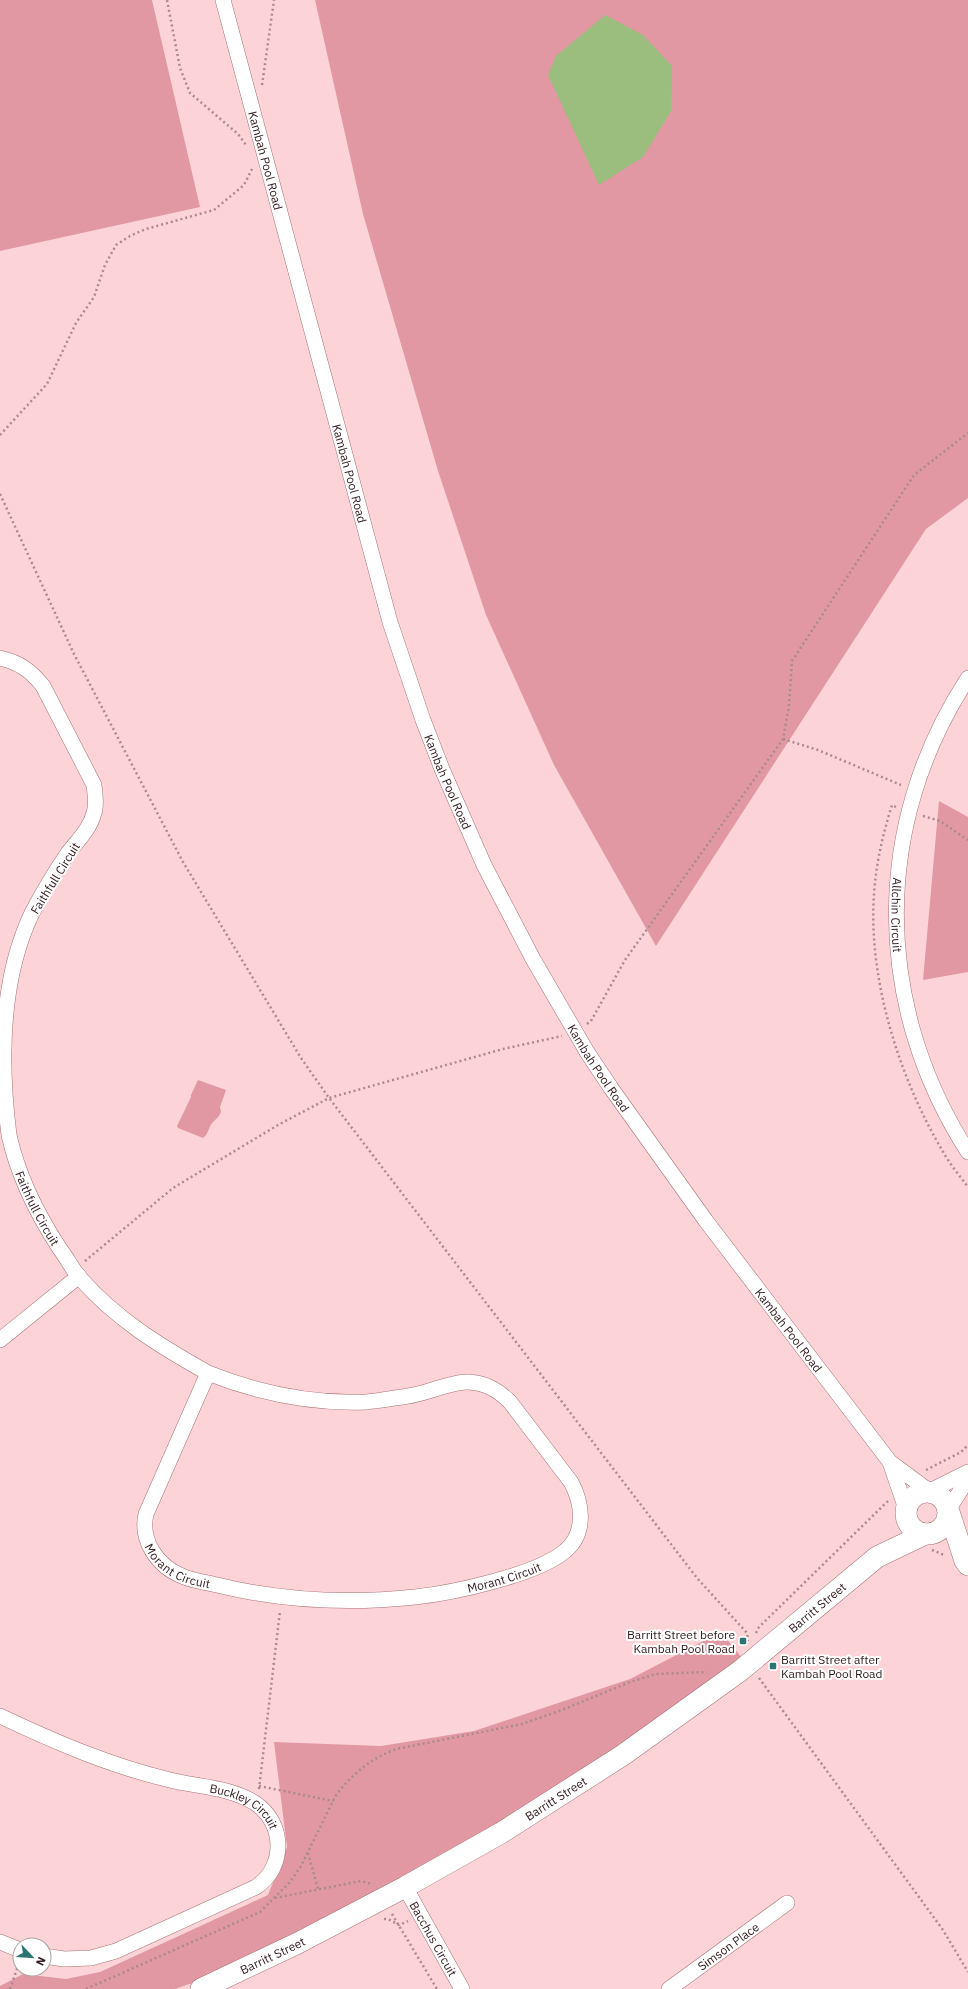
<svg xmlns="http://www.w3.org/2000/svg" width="968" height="1989" font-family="'IBM Plex Sans',sans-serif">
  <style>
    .green { fill: #e298a2 }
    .water { fill: #9bbd7d }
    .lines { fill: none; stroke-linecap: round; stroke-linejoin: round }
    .street-casing { stroke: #a96e75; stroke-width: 16 }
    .secondary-casing { stroke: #a96e75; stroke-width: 22 }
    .path { stroke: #aa898d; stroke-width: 2.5; stroke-dasharray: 2 3; stroke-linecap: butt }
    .street { stroke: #fff; stroke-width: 15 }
    .secondary { stroke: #fff; stroke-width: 21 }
    .poi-dot { fill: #2c7672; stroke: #fff; stroke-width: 1.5 }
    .labels { text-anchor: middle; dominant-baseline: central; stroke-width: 4; stroke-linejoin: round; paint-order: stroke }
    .street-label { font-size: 12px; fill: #30181c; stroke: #fff }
    .poi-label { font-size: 12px; fill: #30181c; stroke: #fff; text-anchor: end }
  </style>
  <rect width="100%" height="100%" fill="#fcd4d8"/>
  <!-- green -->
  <g class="green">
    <polygon points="0,0 152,0 200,207 0,251"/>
    <polygon points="315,0 968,0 968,498 926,529 656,946 554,765 486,615 438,471 363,214"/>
    <polygon points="939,801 968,817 968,972 923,980"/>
    <path d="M198,1080L226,1090L220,1107L221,1112C219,1117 217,1118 213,1122C208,1127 209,1134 203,1138L178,1128L177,1126L191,1097V1095Z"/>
    <polygon points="721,1632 743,1659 597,1765 401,1884 247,1964 175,1989 0,1989 0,1986 23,1974 66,1979 100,1972 268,1895 287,1847 274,1742 381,1746 474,1731 630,1679"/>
  </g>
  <!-- water -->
  <polygon class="water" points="605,15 643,35 672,66 671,111 643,157 599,185 548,75 556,56"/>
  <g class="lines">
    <!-- street casing -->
    <g class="street-casing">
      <g id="street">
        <path id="s1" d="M223,0L390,622L423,720L442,769L484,865L533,959L587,1052L611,1088L706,1221L890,1462L929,1491"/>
        <path id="s2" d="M0,658C19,662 31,671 43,686L94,785C95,794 97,804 94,813C90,829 78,840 68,853C55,872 43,892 32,913C0,980 0,1063 9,1135C18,1176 37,1214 60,1249C67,1258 72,1269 80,1278C117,1320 160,1346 208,1373L146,1514C140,1540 157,1566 182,1576C192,1581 206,1582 217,1585C282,1601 349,1604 415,1597C452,1593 537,1575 565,1551C586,1534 583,1504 571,1482L510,1402C498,1390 486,1383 468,1382C452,1381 426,1394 408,1396C394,1398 380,1401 366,1402C312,1404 258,1393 208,1373"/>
        <path id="s3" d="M968,678C872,825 873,1004 968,1152"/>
        <polyline points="0,1340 79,1276"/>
        <polyline points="890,1462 906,1509"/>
        <polyline points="930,1491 968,1472"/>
        <polyline points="948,1510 968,1479"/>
        <path id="s4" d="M0,1716C55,1742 111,1766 170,1780C198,1787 230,1787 255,1803C285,1823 286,1867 256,1887L116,1951L91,1958L64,1959L44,1956"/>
        <path id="s5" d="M405,1887L462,1989"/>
        <polyline points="0,1942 20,1950"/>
        <path id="s6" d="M669,1989L787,1903"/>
      </g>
    </g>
    <!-- secondary casing -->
    <g class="secondary-casing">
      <g id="secondary">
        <circle cx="927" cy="1513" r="21"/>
        <polyline points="949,1512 965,1561 968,1565"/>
        <path id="s7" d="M201,1989L298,1943L405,1887L501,1833L623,1755L740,1671L877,1557L925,1534"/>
      </g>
    </g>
    <!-- path -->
    <g class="path">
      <polyline points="167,0 180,68 190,93 238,134 246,145"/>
      <polyline points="262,85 274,0"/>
      <polyline points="0,435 47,384 76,323 94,297 105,265 116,245 130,236 146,229 214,210 244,185 252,169"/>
      <polyline points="0,494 74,654 183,862 301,1058 329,1098 697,1578 747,1633 748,1641"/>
      <polyline points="783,739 818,750 901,785"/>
      <path d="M896,807L892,805C883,834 876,863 874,894C868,979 899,1077 942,1150C949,1163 959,1175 968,1187"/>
      <polyline points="923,816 940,821 968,840"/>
      <polyline points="587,1024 591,1021 625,960 783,739 789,706 792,661 914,475 968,433"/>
      <polyline points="85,1261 173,1188 278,1125 329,1098 503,1049 562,1036"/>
      <polyline points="926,1470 961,1452 968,1445"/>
      <polyline points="932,1550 944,1555"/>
      <polyline points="756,1633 759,1627 888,1501"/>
      <polyline points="759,1678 943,1930 968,1972"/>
      <polyline points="259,1786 333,1801"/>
      <polyline points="259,1789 280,1611"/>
      <polyline points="308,1853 318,1889"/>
      <polyline points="275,1898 361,1881 372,1884"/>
      <polyline points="392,1914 437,1989"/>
      <polyline points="384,1919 388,1919 399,1925 408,1921"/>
      <polyline points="10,1989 19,1963"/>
      <path d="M86,1989L260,1912L290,1882L301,1866L336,1795C352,1774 372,1758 396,1749L522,1724L562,1710L630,1682L656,1674L707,1672"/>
    </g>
    <!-- street -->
    <use href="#street" class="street"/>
    <!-- secondary -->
    <use href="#secondary" class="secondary"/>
  </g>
  <!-- markers -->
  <g class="poi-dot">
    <rect x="739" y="1637" width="8" height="8" rx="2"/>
    <rect x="769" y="1662" width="8" height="8" rx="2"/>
  </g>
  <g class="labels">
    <!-- street labels -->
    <g class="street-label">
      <text stroke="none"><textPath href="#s1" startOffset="166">Kambah Pool Road</textPath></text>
      <text stroke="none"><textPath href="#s1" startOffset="490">Kambah Pool Road</textPath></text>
      <text stroke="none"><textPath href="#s1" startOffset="814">Kambah Pool Road</textPath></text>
      <text transform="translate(55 878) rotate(-58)">Faithfull Circuit</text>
      <text stroke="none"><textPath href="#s3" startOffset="251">Allchin Circuit</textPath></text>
      <text stroke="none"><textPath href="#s1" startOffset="1138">Kambah Pool Road</textPath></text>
      <text stroke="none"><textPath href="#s2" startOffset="615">Faithfull Circuit</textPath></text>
      <text stroke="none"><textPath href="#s1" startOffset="1462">Kambah Pool Road</textPath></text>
      <text stroke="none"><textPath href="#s2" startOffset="1080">Morant Circuit</textPath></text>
      <text stroke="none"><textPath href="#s2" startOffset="1416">Morant Circuit</textPath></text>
      <text stroke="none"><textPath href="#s7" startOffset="727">Barritt Street</textPath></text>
      <text stroke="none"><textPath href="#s7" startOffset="403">Barritt Street</textPath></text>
      <text stroke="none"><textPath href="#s4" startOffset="263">Buckley Circuit</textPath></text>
      <text stroke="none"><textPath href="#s5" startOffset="59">Bacchus Circuit</textPath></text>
      <text stroke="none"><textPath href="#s6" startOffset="73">Simson Place</textPath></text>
      <text stroke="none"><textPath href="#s7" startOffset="79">Barritt Street</textPath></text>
    </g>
    <!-- poi labels -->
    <g class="poi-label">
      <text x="735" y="1634">Barritt Street before<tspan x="735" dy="14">Kambah Pool Road</tspan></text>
      <text x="781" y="1659" text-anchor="start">Barritt Street after<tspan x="781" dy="14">Kambah Pool Road</tspan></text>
    </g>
  </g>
  <!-- north arrow -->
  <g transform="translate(32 1957) rotate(115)"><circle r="19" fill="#ffffff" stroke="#aca3a4"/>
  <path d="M0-3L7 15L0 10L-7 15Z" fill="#2c7672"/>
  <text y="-6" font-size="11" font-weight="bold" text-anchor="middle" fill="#30181c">N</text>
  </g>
</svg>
